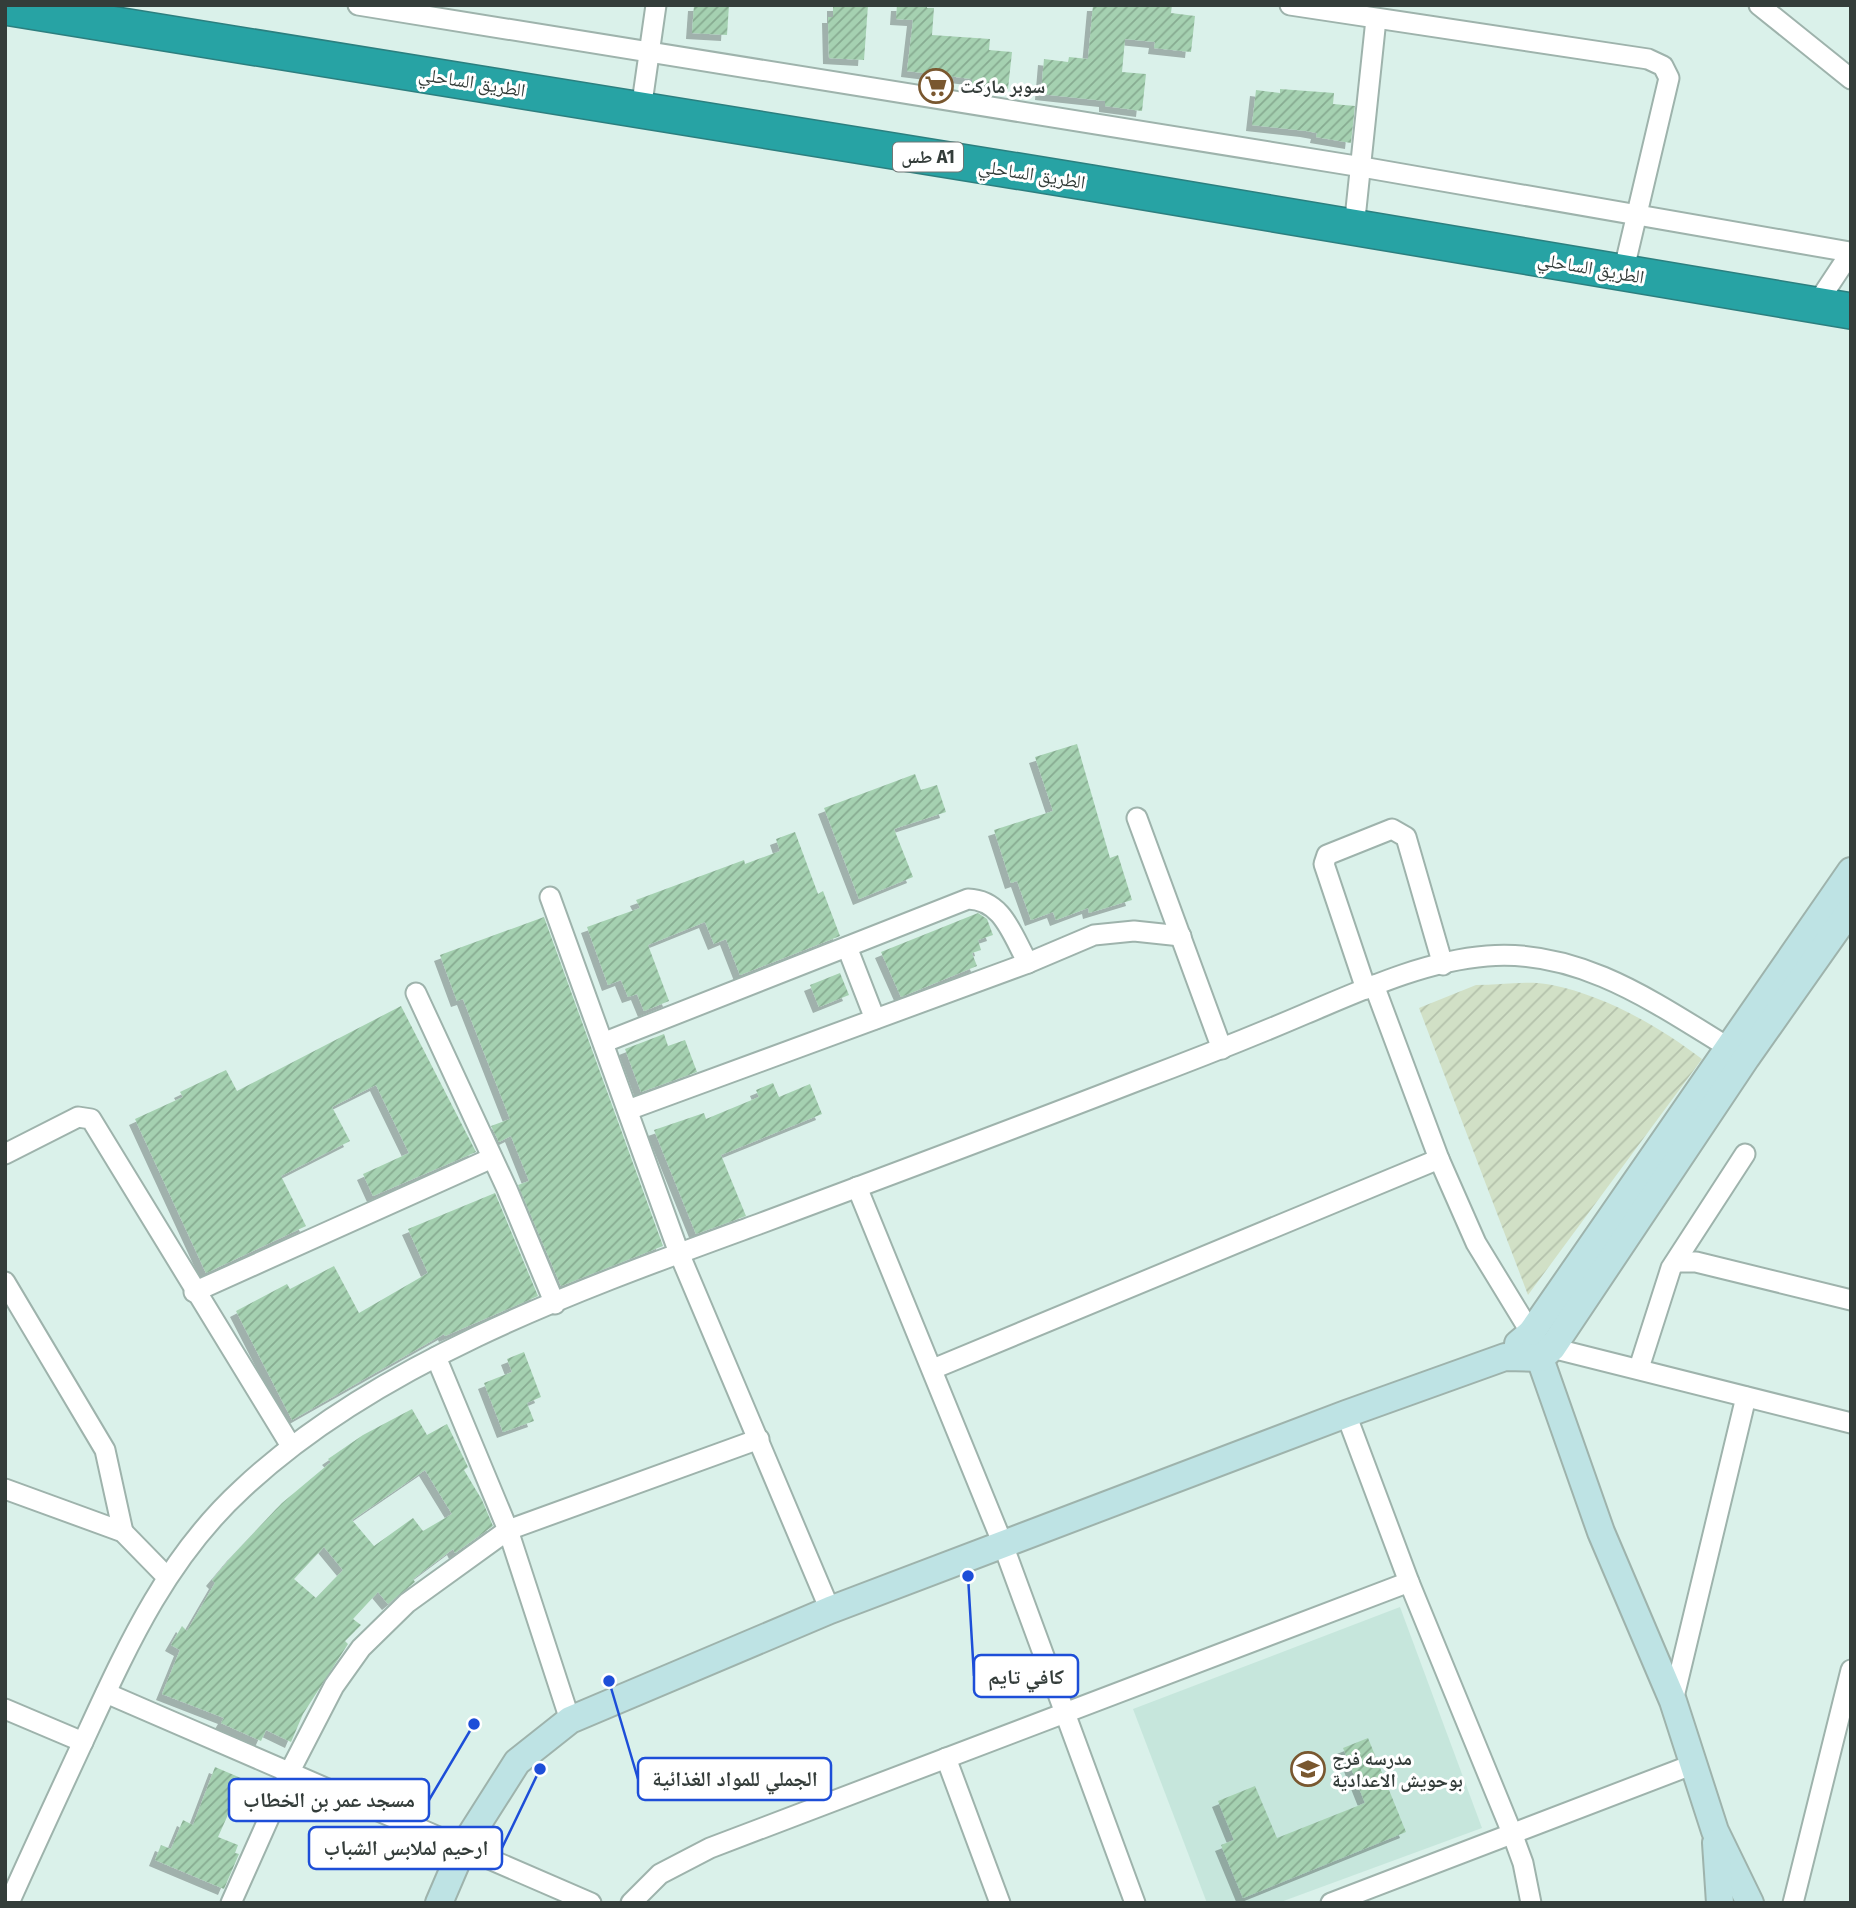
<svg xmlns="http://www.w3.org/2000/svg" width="1856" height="1908" font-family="'Fira Sans','Noto Naskh Arabic',sans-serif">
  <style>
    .built { fill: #c6e6dc }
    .garden { fill: url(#garden-furrows) }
    .building { fill: url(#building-hatch); fill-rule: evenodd; filter: url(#shadow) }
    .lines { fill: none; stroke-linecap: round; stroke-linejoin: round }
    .street-casing { stroke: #9eb3ac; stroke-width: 23 }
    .secondary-casing { stroke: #9eb3ac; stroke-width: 30 }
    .highway-casing { stroke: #2c7f7f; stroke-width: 38 }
    .street { stroke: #fff; stroke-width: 19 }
    .secondary { stroke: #bee3e4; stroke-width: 26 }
    .highway { stroke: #27a3a4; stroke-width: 35 }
    .labels { text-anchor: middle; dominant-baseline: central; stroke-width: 6; stroke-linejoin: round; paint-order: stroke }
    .shield { fill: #fff; stroke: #717775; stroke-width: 2 }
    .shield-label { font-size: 18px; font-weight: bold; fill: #343d3a }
    .street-label { font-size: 19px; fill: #343d3a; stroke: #fff }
    .poi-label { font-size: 19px; font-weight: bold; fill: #343d3a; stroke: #fff; text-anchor: start }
    .leader { fill: none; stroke: #1d4ed8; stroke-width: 2.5 }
    .callout-dot { fill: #1d4ed8; stroke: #fff; stroke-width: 2.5 }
    .callout { fill: #fff; stroke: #1d4ed8; stroke-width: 2.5 }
    .callout-label { font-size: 21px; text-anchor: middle; font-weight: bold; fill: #343d3a }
  </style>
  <defs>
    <pattern id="garden-furrows" width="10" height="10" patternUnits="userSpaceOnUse" patternTransform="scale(1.75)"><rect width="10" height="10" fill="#d1e0c6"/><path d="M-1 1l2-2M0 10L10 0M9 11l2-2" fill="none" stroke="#b4c1ab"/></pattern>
    <pattern id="building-hatch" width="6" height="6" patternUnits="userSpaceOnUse" patternTransform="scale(1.75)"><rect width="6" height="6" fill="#a5d1b1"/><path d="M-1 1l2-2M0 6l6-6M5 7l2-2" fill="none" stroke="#87ab91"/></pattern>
    <filter id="shadow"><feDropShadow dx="-6" dy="6" stdDeviation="0" flood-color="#0004"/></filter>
  </defs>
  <rect width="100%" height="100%" fill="#daf1ea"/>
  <!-- built -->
  <polygon class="built" points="1400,1607 1482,1828 1278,1903 1207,1903 1133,1709"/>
  <!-- garden -->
  <path class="garden" d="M1476,985C1500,985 1528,980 1552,985C1606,996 1658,1026 1702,1059L1528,1295L1419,1008Z"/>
  <!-- building -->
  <g class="building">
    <polygon points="694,5 729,5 727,35 692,33"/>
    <polygon points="833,5 868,5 864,60 829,58 828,17 833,17"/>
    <polygon points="897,5 927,5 927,8 934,8 932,35 990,39 989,50 1012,52 1008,89 972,84 972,79 907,71 913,20 896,19"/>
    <polygon points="1093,5 1172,5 1171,13 1195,16 1191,52 1154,48 1155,42 1125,39 1122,72 1146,74 1142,111 1105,106 1105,101 1041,94 1044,59 1068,62 1069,57 1088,59"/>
    <polygon points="1280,89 1334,93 1333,104 1355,106 1351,143 1316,137 1317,133 1306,131 1252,125 1256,90 1280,93"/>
    <polygon points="1077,744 1110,858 1118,855 1132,900 1089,913 1088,908 1056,920 1053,912 1031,920 1017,881 1011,883 994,830 1053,811 1035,757"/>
    <polygon points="915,774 921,790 937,785 946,812 894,829 913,877 859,899 824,808"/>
    <polygon points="795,832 818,894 823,891 840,936 740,975 726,939 714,944 705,922 648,945 669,1001 644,1011 637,994 628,997 621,980 608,985 587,927 640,908 636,900 744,860 745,864 780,851 776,839"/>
    <polygon points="978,913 987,919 993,935 978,940 981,950 972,953 977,966 901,997 881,952"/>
    <polygon points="544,917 663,1246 561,1286 518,1185 529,1181 511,1136 499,1142 491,1126 510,1119 463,999 457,1001 440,955"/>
    <polygon points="840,973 849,995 819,1007 810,985"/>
    <polygon points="401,1006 476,1152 373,1196 363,1174 409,1153 376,1085 332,1107 350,1141 281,1176 306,1226 206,1273 135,1119 183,1097 180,1092 226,1070 237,1091"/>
    <polygon points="664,1034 668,1046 685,1040 697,1072 641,1092 625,1049"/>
    <polygon points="773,1083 779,1097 810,1084 822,1114 721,1155 746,1216 696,1234 654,1130 704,1113 706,1119 759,1097 756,1090"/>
    <polygon points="495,1193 538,1296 445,1336 444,1334 292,1420 236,1311 287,1284 290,1289 334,1266 359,1313 428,1273 408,1229"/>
    <polygon points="524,1352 541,1397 527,1403 534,1421 503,1432 484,1383 512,1372 507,1359"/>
    <path d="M412,1409L427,1435L447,1424L468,1467L464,1470L482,1500L493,1526L455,1553L453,1549L413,1579L415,1582L388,1604L378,1592L353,1619L361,1625L345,1641L348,1644L303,1714L291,1742L266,1730L261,1741L221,1723L224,1718L162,1694L180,1650L171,1645L182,1626L187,1631L215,1583L212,1580L233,1555L282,1503L331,1462L328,1459L363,1435ZM425,1470L452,1514L423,1531L413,1518L374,1546L352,1520ZM324,1547L343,1570L316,1598L294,1579Z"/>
    <polygon points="1368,1738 1406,1832 1243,1898 1221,1845 1234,1840 1218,1801 1255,1786 1277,1838 1365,1803 1343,1748"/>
    <polygon points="215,1767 262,1787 249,1816 231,1808 218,1837 238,1845 235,1853 239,1854 224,1889 155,1860 161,1845 171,1849 183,1820 193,1825"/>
  </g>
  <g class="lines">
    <!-- street casing -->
    <g class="street-casing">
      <g id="street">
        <polyline points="358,5 1362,167 1850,252"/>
        <polyline points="1290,5 1648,59 1663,66 1669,78 1623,273"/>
        <polyline points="1759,5 1851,79"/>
        <polyline points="641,110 656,5"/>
        <polyline points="1354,228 1376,19"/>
        <polyline points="1816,305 1851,252"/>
        <polyline points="1137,818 1222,1049"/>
        <polyline points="550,897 679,1253 830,1610"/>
        <polyline points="847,947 875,1019"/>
        <polyline points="1374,985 1439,1159 1476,1243 1531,1333"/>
        <polyline points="1366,989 1324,864 1327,855 1392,829 1406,837 1443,965"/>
        <polyline points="416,993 507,1189 555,1304"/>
        <path d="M605,1042L968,899C1003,900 1012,935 1028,963"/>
        <polyline points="628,1110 1028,963 1094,935 1134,931 1181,936"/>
        <polyline points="5,1154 78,1117 91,1119 291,1446"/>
        <polyline points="857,1187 1002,1542 1135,1903"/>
        <polyline points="1678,1262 1696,1262 1851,1300"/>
        <polyline points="5,1282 105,1450 123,1532"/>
        <polyline points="194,1292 492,1158"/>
        <polyline points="1552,1348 1851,1423"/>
        <polyline points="436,1357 508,1530 570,1720"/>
        <polyline points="1639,1368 1671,1268 1745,1154"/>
        <polyline points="933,1369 1439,1159"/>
        <polyline points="1346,1414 1409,1582 1512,1833 1523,1863 1531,1903"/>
        <polyline points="5,1489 123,1532 166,1576"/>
        <polyline points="106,1693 591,1903"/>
        <polyline points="1673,1701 1746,1397"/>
        <polyline points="5,1709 83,1742"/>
        <polyline points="946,1758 1000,1903"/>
        <path d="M9,1903C35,1845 62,1787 89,1729C130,1640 169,1556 242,1489C379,1360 584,1288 759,1224C885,1177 1011,1130 1137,1081C1193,1060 1249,1038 1305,1014C1362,990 1424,961 1487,956C1583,948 1661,1007 1739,1054"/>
        <polyline points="231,1903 289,1773 334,1686 361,1648 407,1603 508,1530 759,1439"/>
        <polyline points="631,1903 660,1874 710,1848 1409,1582"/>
        <polyline points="1331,1903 1694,1764"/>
        <polyline points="1793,1903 1851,1670"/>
      </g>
    </g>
    <!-- secondary casing -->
    <g class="secondary-casing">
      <g id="secondary">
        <polyline points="1531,1333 1601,1532 1673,1701 1715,1831 1750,1903"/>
        <polyline points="1518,1344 1531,1333 1851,871"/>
        <polyline points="1716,1843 1720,1903"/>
        <polyline points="439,1903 463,1847 517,1762 570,1720 830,1610 1346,1414 1505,1357 1541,1358 1552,1348 1746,1058 1851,909"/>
      </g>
    </g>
    <!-- highway casing -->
    <g class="highway-casing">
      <polyline id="highway" points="5,7 1091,183 1851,311"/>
    </g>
    <!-- street -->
    <use href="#street" class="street"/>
    <!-- secondary -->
    <use href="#secondary" class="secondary"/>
    <!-- highway -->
    <use href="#highway" class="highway"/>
  </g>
  <!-- icons -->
  <defs>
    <g id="supermarket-ring" transform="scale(1.75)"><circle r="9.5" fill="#fff" stroke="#79572f" stroke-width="1.5"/><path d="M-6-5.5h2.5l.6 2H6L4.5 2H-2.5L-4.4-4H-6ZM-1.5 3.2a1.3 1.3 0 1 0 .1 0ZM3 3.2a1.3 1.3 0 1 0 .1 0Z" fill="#79572f"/></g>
    <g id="school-ring" transform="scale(1.75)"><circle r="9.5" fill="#fff" stroke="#79572f" stroke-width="1.5"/><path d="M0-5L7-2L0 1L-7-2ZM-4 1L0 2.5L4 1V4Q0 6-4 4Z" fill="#79572f"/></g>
  </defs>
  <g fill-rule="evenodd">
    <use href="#supermarket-ring" x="936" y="86"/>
    <use href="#school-ring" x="1308" y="1769"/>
  </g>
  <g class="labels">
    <!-- shield labels -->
    <rect class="shield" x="893" y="142.5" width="70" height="29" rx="5"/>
    <g class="shield-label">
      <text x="928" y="157">طس A1</text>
    </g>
    <!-- street labels -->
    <g class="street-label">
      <text transform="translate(472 82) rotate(9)">الطريق الساحلي</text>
      <text transform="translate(1032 174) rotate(9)">الطريق الساحلي</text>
      <text transform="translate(1591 268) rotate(10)">الطريق الساحلي</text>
    </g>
    <!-- poi labels -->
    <g class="poi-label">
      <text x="960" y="86">سوبر ماركت</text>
      <text x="1332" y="1758">مدرسه فرج<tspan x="1332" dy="22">بوحويش الاعدادية</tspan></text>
    </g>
  </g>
  <!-- callouts -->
  <path class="leader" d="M968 1576L974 1676M609 1681L638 1779M474 1724L429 1800M540 1769L502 1848"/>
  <g class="callout-dot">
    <circle cx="968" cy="1576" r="7"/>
    <circle cx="609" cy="1681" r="7"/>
    <circle cx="474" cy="1724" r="7"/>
    <circle cx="540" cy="1769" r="7"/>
  </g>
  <g class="callout">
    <rect x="974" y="1655" width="104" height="42" rx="7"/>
    <rect x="638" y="1758" width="193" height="42" rx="7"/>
    <rect x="229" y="1779" width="200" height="42" rx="7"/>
    <rect x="309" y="1827" width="193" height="42" rx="7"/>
  </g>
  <g class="callout-label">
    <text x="1026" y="1684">كافي تايم</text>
    <text x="735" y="1786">الجملي للمواد الغذائية</text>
    <text x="329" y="1807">مسجد عمر بن الخطاب</text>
    <text x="406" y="1855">ارحيم لملابس الشباب</text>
  </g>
  <!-- border -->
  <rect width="1856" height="1908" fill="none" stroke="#343d3a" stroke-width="14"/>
</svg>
